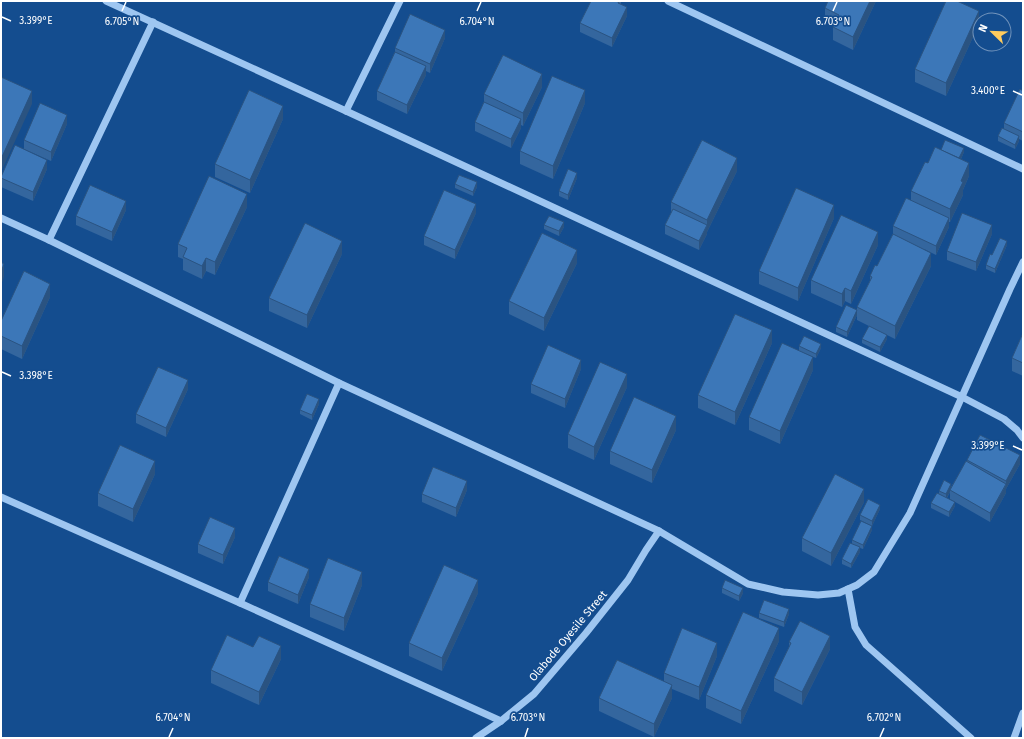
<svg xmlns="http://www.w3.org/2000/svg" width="1024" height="739" font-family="'Fira Sans',sans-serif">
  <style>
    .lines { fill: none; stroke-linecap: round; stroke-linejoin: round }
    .minor { stroke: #9ec6f1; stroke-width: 7 }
    .wall { fill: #34669e }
    .shaded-wall { fill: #2a5381 }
    .building { fill: #3c77b8; stroke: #2a5381 }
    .ticks { fill: none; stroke: #fff; stroke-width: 1.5 }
    .labels { text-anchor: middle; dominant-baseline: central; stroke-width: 3.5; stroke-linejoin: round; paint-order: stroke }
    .street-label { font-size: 11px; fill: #fff; stroke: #144d8f }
    .ticks-label { font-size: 10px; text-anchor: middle; fill: #fff; stroke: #144d8f; stroke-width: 3.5; stroke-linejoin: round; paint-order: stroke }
  </style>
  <rect width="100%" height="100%" fill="#144d8f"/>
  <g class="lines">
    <!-- minor -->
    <g class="minor">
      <polyline points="106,1 346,111 962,397 1004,419 1017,430 1023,438"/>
      <polyline points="668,1 1023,169"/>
      <polyline points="346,111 400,1"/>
      <polyline points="1,218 49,240 339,383 659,531 748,584 783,592 818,595 839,593 857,585 874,572 910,513 1010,289 1023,262"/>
      <polyline points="49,240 153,22"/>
      <polyline points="1,497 240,603 501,721"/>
      <polyline points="848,589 855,627 866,645 971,738"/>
      <polyline points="240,603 339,383"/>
      <polyline points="476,738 501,721 534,694 586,633 628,580 646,550 659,531"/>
      <polyline points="1014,738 1023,713"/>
    </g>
  </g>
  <!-- wall -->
  <g class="wall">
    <polygon points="621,1 621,4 627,16 612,47 580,32 580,23"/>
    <polygon points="876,1 853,50 833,40 833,27 834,25 825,21 825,8"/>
    <polygon points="979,24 946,96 915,82 915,69"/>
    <polygon points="445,38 430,73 426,71 426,75 407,114 377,100 377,91 395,52 395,48"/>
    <polygon points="1023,81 1023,141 1019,139 1019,141 1015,149 998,141 998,136 1004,129 1004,123 1022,90 1022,84"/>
    <polygon points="542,87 523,126 521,125 521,128 511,148 475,131 475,122 484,102 484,94"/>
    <polygon points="585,103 553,179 520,164 520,151"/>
    <polygon points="283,119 250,193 215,177 215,164"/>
    <polygon points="67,124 51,161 24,149 24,140"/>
    <polygon points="941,150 964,152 961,159 969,176 963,190 963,195 950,222 949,222 949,227 936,255 924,249 931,266 895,339 887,335 887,339 880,352 862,343 862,339 869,326 857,320 857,307 870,281 870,276 877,266 893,234 893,226 911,201 911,191"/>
    <polygon points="47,169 33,201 1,187 1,177"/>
    <polygon points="737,171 707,232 707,234 699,250 665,234 665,225 671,213 671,202"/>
    <polygon points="577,178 568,200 559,196 559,191"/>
    <polygon points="455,184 477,187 473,196 455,188"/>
    <polygon points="247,207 215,275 206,271 202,279 183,270 183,259 178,257 178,244"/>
    <polygon points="126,210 112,241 76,225 76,216"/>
    <polygon points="476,213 455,259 424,245 424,236"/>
    <polygon points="834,218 798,301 759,284 759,271"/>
    <polygon points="544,225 564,227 559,236 544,229"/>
    <polygon points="992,234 976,271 947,260 947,251"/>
    <polygon points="878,245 851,304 845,301 842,307 811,293 811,280"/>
    <polygon points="1007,245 995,273 986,269 986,265 992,255"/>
    <polygon points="342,254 307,328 269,311 269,298"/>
    <polygon points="577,263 544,331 509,314 509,301"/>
    <polygon points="50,297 22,359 1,349 1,321"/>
    <polygon points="857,315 847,337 836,332 836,327"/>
    <polygon points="1023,333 1023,376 1012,371 1012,358"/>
    <polygon points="772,343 735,425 698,408 698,395"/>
    <polygon points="799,346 821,348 816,358 799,351"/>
    <polygon points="581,369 565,408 531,393 531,384"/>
    <polygon points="813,370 780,444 749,430 749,417"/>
    <polygon points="627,387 594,460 568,448 568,434"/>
    <polygon points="188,389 166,437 136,423 136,414"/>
    <polygon points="319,404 312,420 300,414 300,410"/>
    <polygon points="676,430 652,483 610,464 610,451"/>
    <polygon points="967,460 1020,464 1006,489 1006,493 990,522 950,499 950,492 947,498 955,506 949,517 931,508 931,503 939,494 939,491 951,487 967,461"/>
    <polygon points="155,474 133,522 98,506 98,493"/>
    <polygon points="467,490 456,517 422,502 422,494"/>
    <polygon points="864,502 831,566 802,551 802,538"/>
    <polygon points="880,509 872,526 860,520 860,515"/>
    <polygon points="872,530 863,549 860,548 860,552 851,568 842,564 842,559 852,544 852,540"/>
    <polygon points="235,537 223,564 198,553 198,544"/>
    <polygon points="309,577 298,604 268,591 268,582"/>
    <polygon points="362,585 344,631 310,617 310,604"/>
    <polygon points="722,588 743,593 739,601 722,593"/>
    <polygon points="478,593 442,671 409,656 409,643"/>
    <polygon points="759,613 789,614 784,627 759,618"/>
    <polygon points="779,641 741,724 706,708 706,695"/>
    <polygon points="789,642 830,649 802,705 774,691 774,678 789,647"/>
    <polygon points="253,647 281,659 259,705 211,683 211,670"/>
    <polygon points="717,656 699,700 672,689 672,698 654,737 599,711 599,698 664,681 664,673"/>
  </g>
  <!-- shaded-wall -->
  <g class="shaded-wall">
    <polygon points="870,1 876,1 853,50 853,37"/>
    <polygon points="627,7 627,16 612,47 612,38"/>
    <polygon points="979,11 979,24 946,96 946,83"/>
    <polygon points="445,30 445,38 430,73 430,64"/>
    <polygon points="426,66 426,75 407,114 407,105"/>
    <polygon points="542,74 542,87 523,126 523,113"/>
    <polygon points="585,90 585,103 553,179 553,166"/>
    <polygon points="32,91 32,104 1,172 1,159"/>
    <polygon points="283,106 283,119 250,193 250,180"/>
    <polygon points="67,115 67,124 51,161 51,152"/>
    <polygon points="521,119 521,128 511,148 511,139"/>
    <polygon points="1019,136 1019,141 1015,149 1015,145"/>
    <polygon points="964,148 964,152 957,168 957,163"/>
    <polygon points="737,158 737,171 707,232 707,234 699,250 699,241 707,226 707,220"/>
    <polygon points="47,160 47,169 33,201 33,192"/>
    <polygon points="969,163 969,176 963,190 963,195 950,222 950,209 961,181"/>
    <polygon points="577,173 577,178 568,200 568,195"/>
    <polygon points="477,182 477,187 473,196 473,192"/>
    <polygon points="247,194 247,207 215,275 215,262"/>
    <polygon points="126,201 126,210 112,241 112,232"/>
    <polygon points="476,204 476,213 455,259 455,250"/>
    <polygon points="834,205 834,218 798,301 798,288"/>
    <polygon points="949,218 949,227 936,255 936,246"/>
    <polygon points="564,222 564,227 559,236 559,231"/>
    <polygon points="992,225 992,234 976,271 976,262"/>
    <polygon points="878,232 878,245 851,304 851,291"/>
    <polygon points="342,241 342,254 307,328 307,315"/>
    <polygon points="1007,241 1007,245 995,273 995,269"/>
    <polygon points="577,250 577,263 544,331 544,318"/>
    <polygon points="931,253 931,266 895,339 895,326"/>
    <polygon points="206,258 206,271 202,279 202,266"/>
    <polygon points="4,264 4,277 1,285 1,272"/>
    <polygon points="50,284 50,297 22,359 22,346"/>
    <polygon points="845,288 845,301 842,307 842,294"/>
    <polygon points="857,310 857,315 847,337 847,332"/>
    <polygon points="772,330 772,343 735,425 735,412"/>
    <polygon points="887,335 887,339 880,352 880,347"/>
    <polygon points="821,344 821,348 816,358 816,354"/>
    <polygon points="813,357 813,370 780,444 780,431"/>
    <polygon points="581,360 581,369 565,408 565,399"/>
    <polygon points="627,374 627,387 594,460 594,447"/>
    <polygon points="188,380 188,389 166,437 166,428"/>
    <polygon points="319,399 319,404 312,420 312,415"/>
    <polygon points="676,416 676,430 652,483 652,470"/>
    <polygon points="1020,455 1020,464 1006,489 1006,493 990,522 990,513 1006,485 1006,481"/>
    <polygon points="155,461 155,474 133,522 133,509"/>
    <polygon points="467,481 467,490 456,517 456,508"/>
    <polygon points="951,484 951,488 950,490 950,492 946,499 946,494"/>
    <polygon points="864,489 864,502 831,566 831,553"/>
    <polygon points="955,502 955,506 949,517 949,512"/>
    <polygon points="880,505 880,509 872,526 872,521"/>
    <polygon points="872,526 872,530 863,549 863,545"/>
    <polygon points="235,528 235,537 223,564 223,555"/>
    <polygon points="860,547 860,552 851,568 851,564"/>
    <polygon points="309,569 309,577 298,604 298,595"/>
    <polygon points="362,572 362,585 344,631 344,618"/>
    <polygon points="478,580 478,593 442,671 442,658"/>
    <polygon points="743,588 743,593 739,601 739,596"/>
    <polygon points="789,609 789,614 784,627 784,622"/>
    <polygon points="779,628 779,641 741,724 741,711"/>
    <polygon points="830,636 830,649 802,705 802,692"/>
    <polygon points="717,643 717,656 699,700 699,687"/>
    <polygon points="281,646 281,659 259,705 259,692"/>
    <polygon points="672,685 672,698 654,737 654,724"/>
  </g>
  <!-- building -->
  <g class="building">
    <polygon points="591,1 619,1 618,3 627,7 612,38 580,23"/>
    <polygon points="828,1 870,1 853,37 833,27 839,15 825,8"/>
    <polygon points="946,1 957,1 979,11 946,83 915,69"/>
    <polygon points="410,14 445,30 430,64 395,48"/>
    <polygon points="395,52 426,66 407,105 377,91"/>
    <polygon points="503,55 542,74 523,113 484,94"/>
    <polygon points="552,76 585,90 553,166 520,151"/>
    <polygon points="1,77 32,91 1,159"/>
    <polygon points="1020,89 1023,91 1023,132 1004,123"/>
    <polygon points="249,90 283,106 250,180 215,164"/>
    <polygon points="484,102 521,119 511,139 475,122"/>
    <polygon points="40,103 67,115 51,152 24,140"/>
    <polygon points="1002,128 1019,136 1015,145 998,136"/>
    <polygon points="702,140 737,158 707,220 671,202"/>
    <polygon points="945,140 964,148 959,158 941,150"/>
    <polygon points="15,145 47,160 33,192 1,178 1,177"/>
    <polygon points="935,147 969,163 961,181 963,182 950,209 911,191 925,162 928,163"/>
    <polygon points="568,169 577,173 568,195 559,191"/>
    <polygon points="459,175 477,182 473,192 455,184"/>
    <polygon points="209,176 247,194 215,262 206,258 202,266 183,257 187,248 178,244"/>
    <polygon points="90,185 126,201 112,232 76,216"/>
    <polygon points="796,188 834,205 798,288 759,271"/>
    <polygon points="444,190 476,204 455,250 424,236"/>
    <polygon points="906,198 949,218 936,246 893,226"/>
    <polygon points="673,209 707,225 699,241 665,225"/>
    <polygon points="962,213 992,225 976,262 947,251"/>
    <polygon points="841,215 878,232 851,291 845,288 842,294 811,280"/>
    <polygon points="549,216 564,222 559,231 544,225"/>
    <polygon points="305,223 342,241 307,315 269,298"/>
    <polygon points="542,233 577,250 544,318 509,301"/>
    <polygon points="893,234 931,253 895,326 857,307 872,277 870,276 875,265 877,266"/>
    <polygon points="1000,238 1007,241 995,269 986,265 990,254 992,255"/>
    <polygon points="1,262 4,264 1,272"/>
    <polygon points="24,271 50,284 22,346 1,336 1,321"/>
    <polygon points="846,305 857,310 847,332 836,327"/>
    <polygon points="735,314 772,330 735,412 698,395"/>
    <polygon points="869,326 887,335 880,347 862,339"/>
    <polygon points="1023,333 1023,363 1012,358"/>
    <polygon points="804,336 821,344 816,354 799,346"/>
    <polygon points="782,343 813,357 780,431 749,417"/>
    <polygon points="548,345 581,360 565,399 531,384"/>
    <polygon points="600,362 627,374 594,447 568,434"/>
    <polygon points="158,367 188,380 166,428 136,414"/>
    <polygon points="307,394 319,399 312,415 300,410"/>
    <polygon points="634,397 676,416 652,470 610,451"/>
    <polygon points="980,435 1020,455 1006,481 967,460"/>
    <polygon points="120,445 155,461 133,509 98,493"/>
    <polygon points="966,461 1006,484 990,513 950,490"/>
    <polygon points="433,467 467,481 456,508 422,494"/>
    <polygon points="835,474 864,489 831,553 802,538"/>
    <polygon points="944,480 951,484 946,494 939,491"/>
    <polygon points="937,493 955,502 949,512 931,503"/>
    <polygon points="868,499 880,505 872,521 860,515"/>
    <polygon points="210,517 235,528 223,555 198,544"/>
    <polygon points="861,521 872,526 863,545 852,540"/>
    <polygon points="850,543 860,547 851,564 842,559"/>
    <polygon points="279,556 309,569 298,595 268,582"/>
    <polygon points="328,558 362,572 344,618 310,604"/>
    <polygon points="444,565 478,580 442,658 409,643"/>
    <polygon points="725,580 743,588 739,596 722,588"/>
    <polygon points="764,600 789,609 784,622 759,613"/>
    <polygon points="743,612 779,628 741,711 706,695"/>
    <polygon points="800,621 830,636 802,692 774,678 791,643 789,642"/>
    <polygon points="682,628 717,643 699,687 664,673"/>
    <polygon points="227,635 253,647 259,636 281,646 259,692 211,670"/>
    <polygon points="617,660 672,685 654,724 599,698"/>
  </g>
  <!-- ticks -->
  <path class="ticks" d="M122,11L126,2M477,11L481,2M833,11L837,2M2,17L11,21M1013,91L1022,95M2,372L11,376M1013,446L1022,450M169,737L173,728M525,737L528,728M880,737L884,728"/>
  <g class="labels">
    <!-- street labels -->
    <g class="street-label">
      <text transform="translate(568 636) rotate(-50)">Olabode Oyesile Street</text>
    </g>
  </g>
  <g class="ticks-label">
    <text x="36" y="24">3.399°E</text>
    <text x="122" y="25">6.705°N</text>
    <text x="477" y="25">6.704°N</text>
    <text x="833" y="25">6.703°N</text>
    <text x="988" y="94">3.400°E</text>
    <text x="36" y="379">3.398°E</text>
    <text x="988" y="449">3.399°E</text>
    <text x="173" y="721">6.704°N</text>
    <text x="528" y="721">6.703°N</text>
    <text x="884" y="721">6.702°N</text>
  </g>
  <!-- border -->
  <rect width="1024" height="739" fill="none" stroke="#ffffff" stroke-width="4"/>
  <!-- north arrow -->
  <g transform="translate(992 32) rotate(293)"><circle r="19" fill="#144d8f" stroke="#7294bc"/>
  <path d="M0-3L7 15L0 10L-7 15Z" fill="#ffcc5e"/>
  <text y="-6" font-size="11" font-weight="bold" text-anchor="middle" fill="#ffffff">N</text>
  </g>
</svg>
